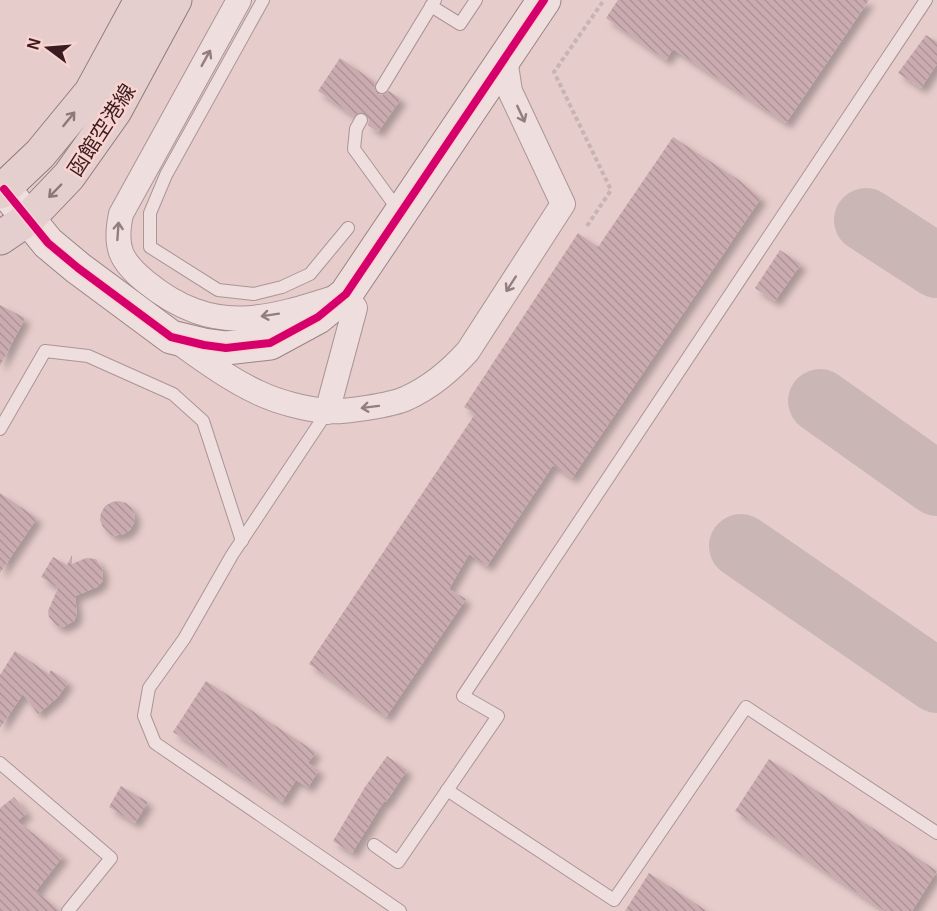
<svg xmlns="http://www.w3.org/2000/svg" width="937" height="911" font-family="Georgia,'Noto Sans JP',serif">
  <style>
    .lines { fill: none; stroke-linecap: round; stroke-linejoin: round }
    .taxiway { stroke: #cab6b4; stroke-width: 64 }
    .building { fill: url(#building-back-hatch); filter: url(#shadow) }
    .lane-casing { stroke: #ab9596; stroke-width: 14 }
    .street-casing { stroke: #ab9596; stroke-width: 26 }
    .secondary-casing { stroke: #9b8486; stroke-width: 35 }
    .primary-casing { stroke: #907c7d; stroke-width: 35 }
    .path { stroke: #c7b5b5; stroke-width: 4; stroke-dasharray: 4.5 3; stroke-linecap: butt }
    .lane { stroke: #eededd; stroke-width: 12 }
    .street { stroke: #eededd; stroke-width: 24 }
    .secondary { stroke: #eededd; stroke-width: 33 }
    .primary { stroke: #e5cfce; stroke-width: 33 }
    .cycleway-casing { stroke: #f8d3d0; stroke-width: 11 }
    .cycleway { stroke: #d6006c; stroke-width: 8 }
    .oneway { stroke: #947d7e }
    .oneway2 { stroke: #907677 }
    .labels { text-anchor: middle; dominant-baseline: central; stroke-width: 5; stroke-linejoin: round; paint-order: stroke }
    .street-label { font-size: 21px; fill: #3a1c20; stroke: #f8d3d0 }
  </style>
  <defs>
    <pattern id="building-back-hatch" width="6" height="6" patternUnits="userSpaceOnUse" patternTransform="scale(1.5)"><rect width="6" height="6" fill="#caacb0"/><path d="M-1 5l2 2M0 0l6 6M5-1l2 2" fill="none" stroke="#ae9397"/></pattern>
    <filter id="shadow"><feDropShadow dx="5.5" dy="5.5" stdDeviation="3" flood-color="#0004"/></filter>
  </defs>
  <rect width="100%" height="100%" fill="#e6cccb"/>
  <g class="lines">
    <!-- taxiway -->
    <g class="taxiway">
      <polyline points="866,220 937,266"/>
      <polyline points="820,401 937,484"/>
      <polyline points="741,546 937,681"/>
    </g>
  </g>
  <!-- building -->
  <g class="building">
    <polygon points="618,0 869,0 786,123 673,49 666,60 606,18"/>
    <polygon points="926,35 937,42 937,64 921,88 898,73"/>
    <polygon points="340,58 375,82 374,87 377,94 382,95 389,91 401,99 378,132 368,125 369,119 365,113 360,112 354,116 318,91"/>
    <polygon points="673,137 739,180 761,198 572,478 553,465 487,566 469,554 449,589 466,599 386,717 309,664 475,414 464,407 578,233 598,247"/>
    <polygon points="780,250 801,264 775,301 755,288"/>
    <polygon points="0,305 25,318 0,366"/>
    <polygon points="0,493 37,518 0,573"/>
    <polygon points="119,501 126,503 132,508 135,516 134,523 130,530 124,534 112,536 103,527 100,520 101,513 105,506 112,502"/>
    <polygon points="72,555 72,564 86,558 96,559 102,568 103,575 102,582 97,587 75,596 77,615 74,621 63,627 57,626 49,617 48,611 58,588 41,577 53,557 67,565"/>
    <polygon points="15,651 49,674 51,670 68,682 58,697 38,714 23,694 0,728 0,675"/>
    <polygon points="206,681 316,752 308,763 319,770 308,787 296,780 282,802 173,732"/>
    <polygon points="387,756 407,770 386,802 384,801 352,853 333,841 365,787"/>
    <polygon points="769,759 937,871 912,911 885,911 735,811"/>
    <polygon points="121,786 148,802 135,823 109,807"/>
    <polygon points="14,797 27,813 17,821 63,856 36,891 60,911 0,911 0,808"/>
    <polygon points="649,873 707,911 625,911"/>
  </g>
  <g class="lines">
    <!-- lane casing -->
    <g class="lane-casing">
      <g id="lane">
        <polyline points="263,0 166,175 150,213 150,247 218,290 254,294 282,287 310,274 348,228"/>
        <polyline points="431,6 460,24 476,0"/>
        <polyline points="382,87 435,0"/>
        <polyline points="361,120 356,129 354,149 399,211"/>
        <polyline points="327,412 232,555 184,639 149,688 144,716 155,743 400,911"/>
        <polyline points="0,429 45,351 88,356 173,394 203,421 242,541"/>
        <polyline points="0,763 111,858 68,911"/>
        <polyline points="447,790 614,900 746,707 937,833"/>
        <polyline points="374,845 398,862 498,716 463,696 926,0"/>
      </g>
    </g>
    <!-- street casing -->
    <g class="street-casing">
      <g id="street">
        <path d="M239,0L121,214C114,247 120,261 146,282C215,338 269,319 346,294L355,308L327,412"/>
        <path d="M181,344C206,362 231,380 259,393C278,402 305,409 326,411C341,413 393,405 407,398C431,387 451,370 468,351L563,204L510,91L505,59"/>
      </g>
    </g>
    <!-- secondary casing -->
    <g class="secondary-casing">
      <polyline id="secondary" points="4,189 48,243 78,268 171,337 204,345 226,348 270,343 318,317 346,294 544,0"/>
    </g>
    <!-- primary casing -->
    <g class="primary-casing">
      <g id="primary">
        <polyline points="0,192 40,154 91,92 141,0"/>
        <polyline points="0,238 28,219 69,176 115,111 175,0"/>
      </g>
    </g>
    <!-- path -->
    <polyline class="path" points="587,226 611,190 554,72 604,0"/>
    <!-- lane -->
    <use href="#lane" class="lane"/>
    <!-- street -->
    <use href="#street" class="street"/>
    <!-- secondary -->
    <use href="#secondary" class="secondary"/>
    <!-- primary -->
    <use href="#primary" class="primary"/>
    <!-- cycleway casing -->
    <g class="cycleway-casing">
      <polyline id="cycleway" points="4,189 48,243 78,268 171,337 204,345 226,348 270,343 318,317 346,294 544,0"/>
    </g>
    <!-- cycleway -->
    <use href="#cycleway" class="cycleway"/>
  </g>
  <!-- one-way arrows -->
  <defs><path id="oneway-shaft" d="M-6 0H5M1.5-3L5.5 0L1.5 3" fill="none" stroke-width="1.6" stroke-linecap="round" stroke-linejoin="round" transform="scale(1.5)"/></defs>
  <g class="oneway">
    <use href="#oneway-shaft" transform="translate(206 58) rotate(-61)"/>
    <use href="#oneway-shaft" transform="translate(521 114) rotate(65)"/>
    <use href="#oneway-shaft" transform="translate(118 231) rotate(-86)"/>
    <use href="#oneway-shaft" transform="translate(511 284) rotate(123)"/>
    <use href="#oneway-shaft" transform="translate(270 315) rotate(171)"/>
    <use href="#oneway-shaft" transform="translate(370 407) rotate(173)"/>
  </g>
  <g class="oneway2">
    <use href="#oneway-shaft" transform="translate(69 119) rotate(-51)"/>
    <use href="#oneway-shaft" transform="translate(55 191) rotate(134)"/>
  </g>
  <g class="labels">
    <!-- street labels -->
    <g class="street-label">
      <text transform="translate(100 129) rotate(-57)">函館空港線</text>
    </g>
  </g>
  <!-- north arrow -->
  <g transform="translate(48 48) rotate(286)" stroke="#f8d3d0" stroke-width="4.5" paint-order="stroke">
  <path d="M0-4.5L10 22L0 15L-10 22Z" fill="#3a1c20"/>
  <text y="-9" font-size="16" font-weight="bold" text-anchor="middle" fill="#3a1c20">N</text>
  </g>
</svg>
